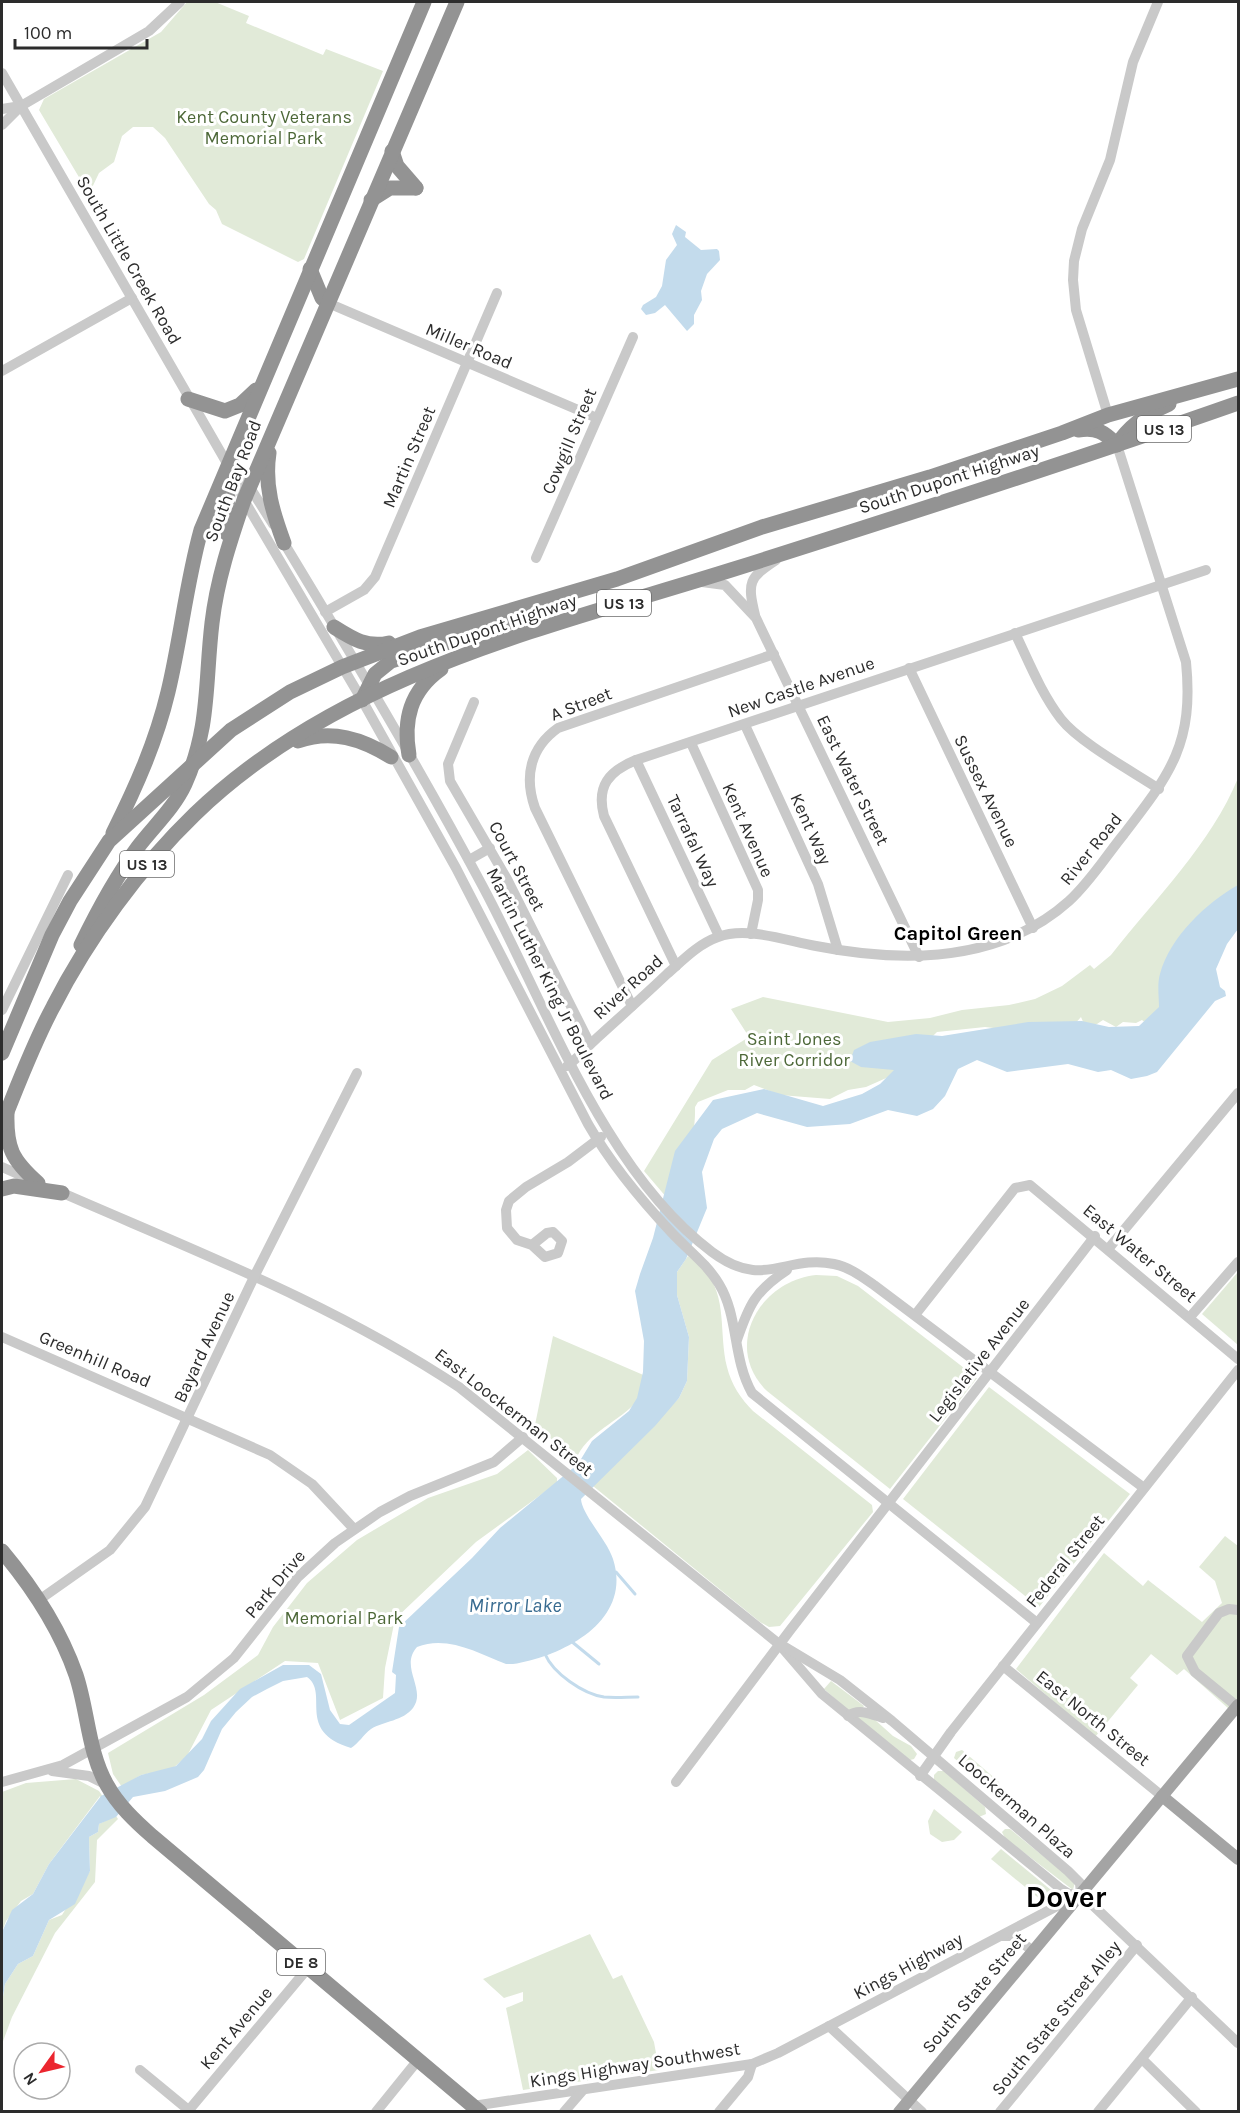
<svg xmlns="http://www.w3.org/2000/svg" width="1240" height="2113" font-family="Karla,sans-serif">
  <style>
    .green { fill: #e1ead8 }
    .water { fill: #c3dbec }
    .lines { fill: none; stroke-linecap: round; stroke-linejoin: round }
    .stream { stroke: #c3dbec; stroke-width: 3 }
    .minor { stroke: #c9c9c9; stroke-width: 10 }
    .major { stroke: #a4a4a4; stroke-width: 12 }
    .highway { stroke: #939393; stroke-width: 15 }
    .labels { text-anchor: middle; dominant-baseline: central; stroke-width: 6; stroke-linejoin: round; paint-order: stroke }
    .shield { fill: #fff; stroke: #6b6b6b; stroke-width: 1.5 }
    .shield-label { font-size: 16px; font-weight: bold; fill: #2c2c2c }
    .park-label { font-size: 18px; fill: #4d6838; stroke: #fff }
    .street-label { font-size: 18px; fill: #2c2c2c; stroke: #fff }
    .neighbourhood-label { font-size: 20px; font-weight: bold; fill: #000; stroke: #fff }
    .water-label { font-size: 20px; font-style: italic; fill: #386b90; stroke: #fff }
    .town-label { font-size: 30px; font-weight: bold; fill: #000; stroke: #fff }
  </style>
  <rect width="100%" height="100%" fill="#fff"/>
  <!-- green -->
  <g class="green">
    <polygon points="187,2 215,2 249,16 246,23 323,55 326,49 383,71 304,259 298,262 222,224 216,210 209,204 165,138 153,127 133,127 122,136 114,162 99,173 89,194 39,110 44,99 161,32"/>
    <path d="M1238,778V885L1148,1025L1142,1020L1136,1023L1123,1022L1116,1027L1103,1020L1097,1024H1084L1081,1017L1072,1027L1068,1022H1043L1029,1032L985,1027L937,1032L893,1075L866,1087L848,1090L830,1099L780,1095L754,1085L745,1090H728L698,1102L695,1107C696,1139 684,1173 667,1198L644,1171L712,1060L749,1037L731,1009L763,997L888,1022L930,1018L962,1010L1009,1005L1035,999L1062,986L1090,965L1094,969L1111,955C1154,900 1212,843 1238,778Z"/>
    <path d="M688,1256C732,1284 717,1327 727,1367C731,1384 741,1399 753,1411L872,1505L873,1512L780,1626L769,1627L760,1622L593,1486L679,1398L687,1381L689,1337L677,1295V1272Z"/>
    <polygon points="1238,1272 1238,1345 1202,1314"/>
    <path d="M816,1275L837,1276L858,1286L977,1378L890,1489L767,1391C722,1347 759,1281 816,1275Z"/>
    <path d="M553,1336L648,1377C645,1384 642,1394 638,1400C621,1421 585,1433 576,1460L535,1425Z"/>
    <polygon points="989,1387 1130,1494 1039,1607 903,1499"/>
    <polygon points="528,1450 557,1478 557,1483 476,1542 395,1619 385,1668 383,1698 340,1720 318,1663 285,1661 211,1710 187,1756 172,1769 141,1775 122,1787 113,1774 108,1753 204,1695 258,1655 273,1627 307,1583 357,1540 428,1498 497,1474"/>
    <polygon points="1225,1536 1238,1546 1238,1717 1184,1669 1177,1675 1151,1654 1130,1678 1138,1685 1095,1737 1016,1669 1104,1553 1143,1586 1148,1580 1202,1622 1222,1603 1215,1581 1199,1567"/>
    <polygon points="831,1681 864,1706 862,1709 849,1711 824,1689"/>
    <polygon points="860,1716 874,1719 893,1736 911,1746 917,1754 914,1759 910,1760 857,1718"/>
    <polygon points="962,1750 998,1781 1000,1785 992,1790 954,1758 956,1752"/>
    <polygon points="938,1771 944,1771 985,1807 986,1814 979,1817 934,1780 934,1775"/>
    <polygon points="76,1779 99,1791 118,1819 97,1840 95,1882 55,1933 12,2017 2,2044 2,2003 5,1984 18,1964 33,1956 49,1920 62,1915 90,1871 89,1837 98,1832 99,1824 109,1819 100,1796 49,1864 33,1894 21,1901 6,1921 2,1932 2,1792 26,1783"/>
    <polygon points="934,1809 962,1832 954,1840 942,1842 930,1834 928,1821"/>
    <polygon points="1005,1829 1010,1829 1075,1882 1073,1890 1005,1838 1002,1832"/>
    <polygon points="1001,1849 1051,1890 1049,1900 1041,1900 991,1859"/>
    <polygon points="590,1934 613,1979 622,1975 654,2042 659,2070 523,2090 506,2008 523,2001 523,1992 504,1998 483,1979"/>
  </g>
  <!-- water -->
  <g class="water">
    <polygon points="676,225 686,232 685,237 701,250 717,249 719,251 720,260 707,274 701,291 702,300 694,315 694,324 687,331 665,305 655,313 646,315 641,309 643,305 656,297 662,286 666,260 677,245 672,234"/>
    <path d="M1238,885V929L1227,944L1216,969L1220,987L1225,991L1226,996L1215,1001L1157,1072L1147,1076L1131,1079L1111,1070L1098,1072L1068,1064L1007,1072L977,1060L958,1069L945,1096L933,1109L917,1116L888,1110L850,1124L807,1127L757,1113L722,1129L714,1139L702,1172L707,1208L686,1259L677,1272V1295L689,1337L687,1381L679,1398L655,1426L581,1499C582,1515 607,1540 613,1559C633,1621 563,1656 513,1664H506C478,1653 447,1635 417,1647C399,1667 427,1689 413,1708C403,1721 384,1721 371,1729C363,1735 359,1743 351,1748C295,1731 330,1693 307,1677L283,1681L267,1689L252,1697L236,1712L222,1729L204,1770L198,1777L165,1791L133,1797L116,1817L99,1824L98,1832L89,1837L90,1871L75,1904L49,1920L33,1956L18,1964L5,1984L2,2003V1932L12,1910L33,1894L49,1864L101,1796L141,1775L176,1766L202,1739L211,1721L240,1689L283,1665H309L321,1674L330,1710L340,1724L349,1725L395,1693L396,1675L392,1672L399,1627L472,1558L500,1528L578,1464L592,1441L629,1411L637,1398L643,1372L644,1341L635,1291L640,1274L653,1238L675,1151L713,1100L764,1089L823,1106L862,1094L880,1084L894,1070L861,1067L850,1061L854,1050L870,1042L916,1034L942,1036L1028,1022L1082,1021L1109,1027L1139,1026L1159,1007C1159,997 1157,984 1160,974C1170,937 1206,903 1238,885Z"/>
  </g>
  <g class="lines">
    <!-- stream -->
    <g class="stream">
      <polyline points="616,1572 635,1594"/>
      <polyline points="571,1641 599,1664"/>
      <path d="M545,1654C553,1673 583,1694 604,1697C615,1698 627,1697 638,1697"/>
    </g>
    <!-- minor -->
    <g class="minor">
      <path d="M2,73L228,465L244,500L362,700L456,868L588,1124C611,1164 641,1200 672,1233C688,1250 707,1264 719,1284C739,1317 732,1357 752,1393L1037,1623"/>
      <polyline points="2,109 21,106"/>
      <polyline points="2,125 21,106 149,31 180,2"/>
      <polyline points="328,303 597,418"/>
      <polyline points="2,371 132,298"/>
      <polyline points="1108,415 1076,310 1073,280 1074,261 1082,229 1110,160 1133,62 1158,2"/>
      <polyline points="233,469 249,486 273,524"/>
      <path d="M281,538C350,652 419,767 482,885C545,1002 604,1172 712,1252C764,1291 786,1254 834,1264C849,1267 861,1276 874,1285L1144,1488"/>
      <polyline points="536,558 633,337"/>
      <polyline points="702,582 725,585 756,618 919,957"/>
      <polyline points="325,612 364,590 375,577 497,293"/>
      <path d="M755,615C747,582 749,578 776,560"/>
      <path d="M1015,633C1029,662 1041,693 1061,719C1080,743 1132,771 1159,789"/>
      <polyline points="909,668 1033,928"/>
      <polyline points="474,702 448,764 450,781 507,879 590,1044"/>
      <polyline points="745,725 818,884 838,950"/>
      <polyline points="691,743 758,890 758,900 751,934"/>
      <polyline points="636,760 719,936"/>
      <polyline points="469,860 490,848"/>
      <path d="M676,966L604,816C596,786 609,771 636,760L1206,570"/>
      <path d="M632,1006L535,808C524,777 530,748 558,728L774,654"/>
      <polyline points="2,1010 68,875"/>
      <path d="M567,1066C578,1058 587,1047 597,1038C620,1017 644,996 667,974C683,960 698,944 718,937C747,926 787,941 816,946C902,963 1000,963 1069,901C1090,882 1106,856 1124,834C1171,773 1194,743 1186,662L1117,445"/>
      <polyline points="2,1167 29,1179"/>
      <path d="M58,1191C195,1251 334,1304 459,1387L779,1644L822,1694L1061,1889L1069,1894H1081"/>
      <polyline points="532,1245 547,1233 553,1232 562,1241 558,1253 545,1257 532,1245 517,1240 507,1228 506,1210 509,1201 526,1187 568,1162 601,1137"/>
      <polyline points="1109,1248 1238,1093"/>
      <polyline points="915,1315 1015,1188 1030,1185 1238,1359"/>
      <polyline points="1190,1317 1238,1262"/>
      <polyline points="2,1337 270,1455 312,1484 354,1529"/>
      <path d="M737,1340C749,1305 755,1291 787,1270"/>
      <polyline points="39,1600 110,1550 145,1507 255,1275 357,1073"/>
      <polyline points="1238,1610 1229,1609 1219,1613 1187,1656 1195,1672 1238,1707"/>
      <polyline points="785,1647 840,1680 892,1721 1068,1871 1080,1883 1081,1894"/>
      <polyline points="1003,1666 1162,1796"/>
      <path d="M848,1716C859,1708 871,1714 883,1718"/>
      <polyline points="52,1771 89,1776 107,1785"/>
      <polyline points="920,1776 951,1732 1238,1370"/>
      <polyline points="2,1782 63,1765 187,1697 234,1658 298,1577 335,1543 380,1512 410,1496 494,1462 523,1437"/>
      <polyline points="676,1782 791,1629 1095,1236"/>
      <polyline points="1081,1894 1238,2043"/>
      <polyline points="1002,1936 1013,1936 1033,1951"/>
      <polyline points="829,2026 922,2112"/>
      <polyline points="1142,2059 1196,2112"/>
      <polyline points="140,2070 191,2112"/>
      <polyline points="473,2106 752,2064 778,2053 1078,1895"/>
      <polyline points="189,2110 308,1968"/>
      <polyline points="376,2112 418,2060"/>
      <polyline points="564,2112 583,2090"/>
      <polyline points="719,2112 748,2077 752,2064"/>
      <polyline points="1000,2112 1137,1945"/>
      <polyline points="1098,2112 1192,1997"/>
    </g>
    <!-- major -->
    <g class="major">
      <polyline points="1162,1796 1238,1859"/>
      <polyline points="899,2112 1238,1705"/>
    </g>
    <!-- highway -->
    <g class="highway">
      <polyline points="392,151 397,166 416,188"/>
      <polyline points="371,200 390,188 416,188"/>
      <polyline points="310,269 322,298 328,303"/>
      <polyline points="188,399 225,411 240,405 256,390"/>
      <path d="M1078,430C1097,427 1104,432 1117,445C1129,426 1148,413 1169,404"/>
      <path d="M269,453C264,486 273,513 284,543"/>
      <polyline points="226,533 229,470"/>
      <path d="M334,627C353,639 367,648 389,643"/>
      <polyline points="362,700 375,674 391,661 531,615"/>
      <path d="M298,741C332,729 362,739 391,757"/>
      <path d="M409,755C403,720 410,691 441,669"/>
      <path d="M113,833C136,787 156,742 168,692C181,638 186,584 201,530L424,2"/>
      <path d="M81,945C98,910 115,878 138,847C154,826 174,808 185,784C210,728 205,682 212,623C217,580 230,541 244,500L457,2"/>
      <polyline points="2,1053 52,935 70,901 109,841 231,730 290,692 342,667 420,637 617,579 762,527 930,477 1062,433 1108,415 1238,379"/>
      <path d="M7,1113C6,1148 12,1160 38,1183"/>
      <path d="M2,1124C18,1085 33,1044 53,1007C88,938 140,867 195,814C340,674 546,628 731,570C901,516 1070,462 1238,403"/>
      <polyline points="2,1189 14,1186 62,1193"/>
      <path d="M2,1551C33,1588 60,1629 76,1675C88,1711 88,1752 107,1785C118,1805 135,1821 152,1836L480,2112"/>
    </g>
  </g>
  <g class="labels">
    <!-- shield labels -->
    <g class="shield">
      <rect x="1137" y="416" width="54" height="26" rx="4.5"/>
      <rect x="597" y="590" width="54" height="26" rx="4.5"/>
      <rect x="120" y="851" width="54" height="26" rx="4.5"/>
      <rect x="277" y="1949" width="48" height="26" rx="4.5"/>
    </g>
    <g class="shield-label">
      <text x="1164" y="429">US 13</text>
      <text x="624" y="603">US 13</text>
      <text x="147" y="864">US 13</text>
      <text x="301" y="1962">DE 8</text>
    </g>
    <!-- park labels -->
    <g class="park-label">
      <text x="264" y="117">Kent County Veterans<tspan x="264" dy="21">Memorial Park</tspan></text>
      <text x="794" y="1039">Saint Jones<tspan x="794" dy="21">River Corridor</tspan></text>
      <text x="344" y="1618">Memorial Park</text>
    </g>
    <!-- street labels -->
    <g class="street-label">
      <text transform="translate(129 260) rotate(60)">South Little Creek Road</text>
      <text transform="translate(469 346) rotate(23)">Miller Road</text>
      <text transform="translate(569 441) rotate(-67)">Cowgill Street</text>
      <text transform="translate(409 457) rotate(-67)">Martin Street</text>
      <text transform="translate(949 479) rotate(-18)">South Dupont Highway</text>
      <text transform="translate(233 481) rotate(-69)">South Bay Road</text>
      <text transform="translate(487 630) rotate(-19)">South Dupont Highway</text>
      <text transform="translate(801 687) rotate(-19)">New Castle Avenue</text>
      <text transform="translate(581 704) rotate(-21)">A Street</text>
      <text transform="translate(853 780) rotate(64)">East Water Street</text>
      <text transform="translate(986 791) rotate(64)">Sussex Avenue</text>
      <text transform="translate(811 829) rotate(66)">Kent Way</text>
      <text transform="translate(748 830) rotate(66)">Kent Avenue</text>
      <text transform="translate(693 841) rotate(65)">Tarrafal Way</text>
      <text transform="translate(1091 849) rotate(-51)">River Road</text>
      <text transform="translate(517 866) rotate(62)">Court Street</text>
      <text transform="translate(550 984) rotate(63)">Martin Luther King Jr Boulevard</text>
      <text transform="translate(628 987) rotate(-42)">River Road</text>
      <text transform="translate(1140 1253) rotate(40)">East Water Street</text>
      <text transform="translate(204 1347) rotate(-65)">Bayard Avenue</text>
      <text transform="translate(95 1359) rotate(23)">Greenhill Road</text>
      <text transform="translate(979 1360) rotate(-52)">Legislative Avenue</text>
      <text transform="translate(514 1412) rotate(38)">East Loockerman Street</text>
      <text transform="translate(1065 1561) rotate(-51)">Federal Street</text>
      <text transform="translate(275 1584) rotate(-50)">Park Drive</text>
      <text transform="translate(1093 1718) rotate(39)">East North Street</text>
      <text transform="translate(1017 1806) rotate(41)">Loockerman Plaza</text>
      <text transform="translate(908 1966) rotate(-28)">Kings Highway</text>
      <text transform="translate(974 1993) rotate(-50)">South State Street</text>
      <text transform="translate(1056 2018) rotate(-51)">South State Street Alley</text>
      <text transform="translate(236 2028) rotate(-50)">Kent Avenue</text>
      <text transform="translate(635 2065) rotate(-9)">Kings Highway Southwest</text>
    </g>
    <!-- neighbourhood labels -->
    <g class="neighbourhood-label">
      <text x="958" y="933">Capitol Green</text>
    </g>
    <!-- water labels -->
    <g class="water-label">
      <text x="515" y="1605">Mirror Lake</text>
    </g>
    <!-- town labels -->
    <g class="town-label">
      <text x="1066" y="1897">Dover</text>
    </g>
  </g>
  <!-- border -->
  <rect width="1240" height="2113" fill="none" stroke="#2c2c2c" stroke-width="6"/>
  <!-- north arrow -->
  <g transform="translate(42 2071) rotate(236)"><circle r="28" fill="#ffffff" stroke="#ababab" stroke-width="1.5"/>
  <path d="M0-4.5L10 22L0 15L-10 22Z" fill="#eb262f"/>
  <text y="-9" font-size="16" font-weight="bold" text-anchor="middle" fill="#2c2c2c">N</text>
  </g>
  <!-- scale -->
  <path d="M15 39v9h132v-9" fill="none" stroke="#2c2c2c" stroke-width="3"/>
  <text x="24" y="39" font-size="18" fill="#2c2c2c" stroke="#ffffff" stroke-width="4.5" paint-order="stroke">100 m</text>
</svg>
